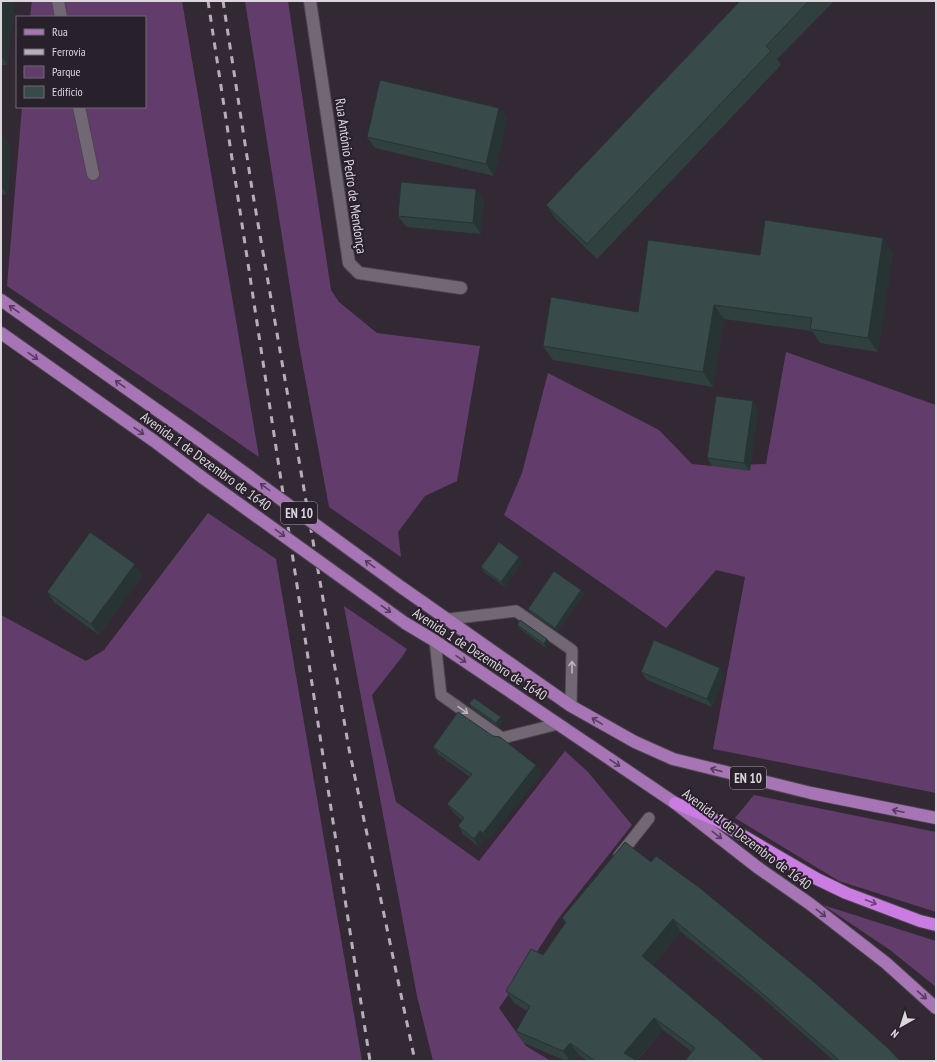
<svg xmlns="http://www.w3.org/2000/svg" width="937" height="1062" font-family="'PT Sans Narrow',sans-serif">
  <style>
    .green { fill: #623d6c }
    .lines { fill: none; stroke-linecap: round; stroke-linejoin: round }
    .lane-casing { stroke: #4c454e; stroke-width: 13 }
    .street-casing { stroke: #4c454e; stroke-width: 14 }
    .primary-casing { stroke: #4c454e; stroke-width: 14 }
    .highway-casing { stroke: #4c454e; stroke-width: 14 }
    .lane { stroke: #726875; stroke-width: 11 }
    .street { stroke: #726875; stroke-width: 12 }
    .primary { stroke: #a774b6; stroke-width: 12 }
    .highway { stroke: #cb7ce2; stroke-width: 12 }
    .rail { stroke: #b6afb7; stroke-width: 3; stroke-dasharray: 7 7; stroke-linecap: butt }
    .primary-bridge-casing { stroke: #4c454e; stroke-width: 14; stroke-linecap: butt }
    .primary-bridge { stroke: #a774b6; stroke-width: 12 }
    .wall { fill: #30403f }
    .shaded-wall { fill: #273433 }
    .building { fill: #384a49; stroke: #273433 }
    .oneway { stroke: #543d5b }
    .oneway2 { stroke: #bcb5be }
    .oneway3 { stroke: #694574 }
    .labels { text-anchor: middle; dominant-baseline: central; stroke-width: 4; stroke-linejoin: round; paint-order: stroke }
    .shield { fill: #28202a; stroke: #a69fa7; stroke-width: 1 }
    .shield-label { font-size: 13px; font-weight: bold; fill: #dcd6dd }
    .street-label { font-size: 14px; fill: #dcd6dd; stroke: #28202a }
  </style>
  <rect width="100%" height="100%" fill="#322934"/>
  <!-- green -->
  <g class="green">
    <polygon points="32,1 182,1 259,457 194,412 7,286 22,107 145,107 145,17 30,17"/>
    <polygon points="245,1 288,1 331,290 339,302 377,333 480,346 457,481 425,496 398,532 401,557 329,507 299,345"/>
    <polygon points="786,352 936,405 936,793 713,749 745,577 716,570 666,628 504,515 522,473 548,373 659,430 692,464 712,466 766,464"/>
    <polygon points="208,513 276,559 362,1061 1,1061 1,615 86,661 104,650"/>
    <polygon points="344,606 407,649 402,657 372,695 396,802 479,861 565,751 588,772 632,825 558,919 520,978 499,1008 526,1046 551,1061 433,1061 417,996"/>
    <polygon points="754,795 936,832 936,912 839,881 735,818"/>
    <polygon points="823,905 936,941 936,987 890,950"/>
  </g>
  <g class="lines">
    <!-- lane casing -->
    <g class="lane-casing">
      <g id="lane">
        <polyline points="449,619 516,611 572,650 571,706"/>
        <polyline points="435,641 441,695 502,738 558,724"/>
        <polyline points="619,856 649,818"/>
      </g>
    </g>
    <!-- street casing -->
    <g class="street-casing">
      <g id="street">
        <polyline points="58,1 61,17"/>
        <polyline points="310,1 349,263 359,273 461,288"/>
        <polyline points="79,107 93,174"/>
      </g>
    </g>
    <!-- primary casing -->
    <g class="primary-casing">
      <g id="primary">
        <polyline points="1,300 198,439"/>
        <polyline points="1,333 154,441 203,478"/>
        <polyline points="401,587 571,706 635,742 673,759 811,793 936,818"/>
        <polyline points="405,623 435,641 675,803 757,867 810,904 886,963 936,1008"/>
      </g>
    </g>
    <!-- highway casing -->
    <g class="highway-casing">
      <polyline id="highway" points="675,803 716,820 817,879 846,893 920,921 936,925"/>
    </g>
    <!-- lane -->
    <use href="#lane" class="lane"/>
    <!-- street -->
    <use href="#street" class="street"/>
    <!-- primary -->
    <use href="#primary" class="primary"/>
    <!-- highway -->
    <use href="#highway" class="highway"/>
    <!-- rail -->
    <g class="rail">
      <polyline points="208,1 332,815 370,1061"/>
      <polyline points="223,1 252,189 349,749 415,1061"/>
    </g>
    <!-- primary-bridge casing -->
    <g class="primary-bridge-casing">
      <g id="primary-bridge">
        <polyline points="198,439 401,587"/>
        <polyline points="203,478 405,623"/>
      </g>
    </g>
    <!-- primary-bridge -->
    <use href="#primary-bridge" class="primary-bridge"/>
  </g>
  <!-- wall -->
  <g class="wall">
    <polygon points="1,1 15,1 7,65 1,65"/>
    <polygon points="740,1 834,1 777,59 781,65 597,259 556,219 546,205"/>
    <polygon points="507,119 494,176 375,148 367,137"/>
    <polygon points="1,134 11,148 7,194 1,195"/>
    <polygon points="484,200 481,234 406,227 398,216"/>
    <polygon points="893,252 878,352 820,343 812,331 724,319 713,387 553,360 543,346 638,312 760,255"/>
    <polygon points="758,409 750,471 712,466 707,458"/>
    <polygon points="522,562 505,587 484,572 481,567"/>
    <polygon points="142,576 99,635 55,603 47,592"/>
    <polygon points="581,590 584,594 558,631 531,613 528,609"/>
    <polygon points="517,625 550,643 546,648 520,629"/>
    <polygon points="641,672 725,675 712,707 647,680"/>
    <polygon points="469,704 503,721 499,727 472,708"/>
    <polygon points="493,736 536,765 542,773 488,840 486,838 479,847 463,834 458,826 462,820 453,812 447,804 470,777 439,755 433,747"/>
    <polygon points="625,842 900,1061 834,1061 758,994 681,932 653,965 717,1019 692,1052 663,1030 637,1061 587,1061 579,1055 574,1061 566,1061 524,1043 516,1031 527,1011 514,1003 506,991 543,955 566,924 562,918"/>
  </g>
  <!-- shaded-wall -->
  <g class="shaded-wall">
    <polygon points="3,1 15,1 7,65 1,56 1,17"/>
    <polygon points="499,108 507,119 494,176 486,164"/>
    <polygon points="2,134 11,148 7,194 1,186 1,140"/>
    <polygon points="476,189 484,200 481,234 473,223"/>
    <polygon points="883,238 893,252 878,352 868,338"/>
    <polygon points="714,305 724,319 713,387 703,372"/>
    <polygon points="753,401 758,409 750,471 744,463"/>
    <polygon points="519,557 522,562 505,587 501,582"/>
    <polygon points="135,564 142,576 99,635 91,624"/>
    <polygon points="581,590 584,594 558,631 555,628"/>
    <polygon points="547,639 550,643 546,648 544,644"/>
    <polygon points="720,668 725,675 712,707 707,699"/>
    <polygon points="501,717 503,721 499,727 496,723"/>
    <polygon points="536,765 542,773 488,840 483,833"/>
    <polygon points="480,831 486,838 479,847 474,839"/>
    <polygon points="673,919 681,932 651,968 642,956"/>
    <polygon points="654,1018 663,1030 636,1061 624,1053"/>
    <polygon points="570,1043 579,1055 574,1061 570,1061 563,1051"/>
  </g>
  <!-- building -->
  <g class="building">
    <polygon points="1,1 3,1 1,17"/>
    <polygon points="740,1 809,1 766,46 771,51 587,244 546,205"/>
    <polygon points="380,80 499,108 486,164 367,137"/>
    <polygon points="401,182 476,189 473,223 398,216"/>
    <polygon points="765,220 883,238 868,338 810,329 812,318 714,305 703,372 543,346 551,297 638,312 648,240 760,255"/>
    <polygon points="716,396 753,401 744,463 707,458"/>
    <polygon points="90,532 135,564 91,624 47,592"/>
    <polygon points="499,542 519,557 501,582 481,567"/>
    <polygon points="554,571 581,590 555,628 528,609"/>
    <polygon points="520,620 547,639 544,644 517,625"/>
    <polygon points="654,640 720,668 707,699 641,672"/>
    <polygon points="474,698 501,717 496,723 469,704"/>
    <polygon points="458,712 493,736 500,737 536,765 483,833 480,831 474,839 458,826 464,818 447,804 472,774 433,747"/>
    <polygon points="625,842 651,862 656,856 700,888 814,982 889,1049 900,1061 840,1061 749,982 673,919 642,956 717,1019 765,1061 685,1061 695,1048 654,1018 624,1053 637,1061 595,1061 570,1043 563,1051 516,1031 530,1006 506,991 531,949 543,955 566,922 562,918"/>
  </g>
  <!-- one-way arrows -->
  <defs><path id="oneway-shaft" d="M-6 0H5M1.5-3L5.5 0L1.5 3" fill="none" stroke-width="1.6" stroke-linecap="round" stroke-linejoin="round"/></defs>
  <g class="oneway">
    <use href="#oneway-shaft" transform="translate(14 309) rotate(-145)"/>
    <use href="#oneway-shaft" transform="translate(33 356) rotate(35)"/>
    <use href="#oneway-shaft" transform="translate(120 384) rotate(-145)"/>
    <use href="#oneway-shaft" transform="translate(139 431) rotate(35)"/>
    <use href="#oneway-shaft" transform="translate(265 487) rotate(-144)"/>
    <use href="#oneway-shaft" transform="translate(280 533) rotate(36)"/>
    <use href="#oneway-shaft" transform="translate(370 564) rotate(-144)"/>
    <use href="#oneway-shaft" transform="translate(386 609) rotate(36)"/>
    <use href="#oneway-shaft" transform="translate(461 659) rotate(34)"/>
    <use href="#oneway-shaft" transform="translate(597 721) rotate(-149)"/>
    <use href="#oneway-shaft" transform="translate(615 763) rotate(34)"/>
    <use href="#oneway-shaft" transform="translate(716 770) rotate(-165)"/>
    <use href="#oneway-shaft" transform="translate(898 811) rotate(-168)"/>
    <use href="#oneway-shaft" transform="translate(717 835) rotate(38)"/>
    <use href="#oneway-shaft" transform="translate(821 913) rotate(38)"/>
    <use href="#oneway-shaft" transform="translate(922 995) rotate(41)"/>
  </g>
  <g class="oneway2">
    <use href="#oneway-shaft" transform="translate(572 667) rotate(-90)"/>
    <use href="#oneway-shaft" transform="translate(463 710) rotate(35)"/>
  </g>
  <use class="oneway3" href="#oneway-shaft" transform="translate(871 902) rotate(21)"/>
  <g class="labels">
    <!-- shield labels -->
    <g class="shield">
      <rect x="281" y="502" width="36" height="22" rx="3"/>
      <rect x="730" y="767" width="36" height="22" rx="3"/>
    </g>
    <g class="shield-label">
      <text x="299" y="513">EN 10</text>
      <text x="748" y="778">EN 10</text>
    </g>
    <!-- street labels -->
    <g class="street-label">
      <text transform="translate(351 176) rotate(82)">Rua António Pedro de Mendonça</text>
      <text transform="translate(206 461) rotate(36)">Avenida 1 de Dezembro de 1640</text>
      <text transform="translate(480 654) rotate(33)">Avenida 1 de Dezembro de 1640</text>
      <text transform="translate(747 839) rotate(37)">Avenida 1 de Dezembro de 1640</text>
    </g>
  </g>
  <!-- border -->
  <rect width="937" height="1062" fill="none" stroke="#dcd6dd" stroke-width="4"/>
  <!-- legend -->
  <rect x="16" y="16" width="130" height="92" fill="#28202a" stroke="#706972"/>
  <rect x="24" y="29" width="20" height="6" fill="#a774b6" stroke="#706972"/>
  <text x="52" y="36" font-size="12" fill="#dcd6dd">Rua</text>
  <rect x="24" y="49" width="20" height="6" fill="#b6afb7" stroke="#706972"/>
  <text x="52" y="56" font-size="12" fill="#dcd6dd">Ferrovia</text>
  <rect x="24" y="66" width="20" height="12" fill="#623d6c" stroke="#706972"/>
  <text x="52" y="76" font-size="12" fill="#dcd6dd">Parque</text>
  <rect x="24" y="86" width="20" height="12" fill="#384a49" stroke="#706972"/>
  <text x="52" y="96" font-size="12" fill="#dcd6dd">Edifício</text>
  <!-- north arrow -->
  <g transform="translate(901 1026) rotate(219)" stroke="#28202a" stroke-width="3" paint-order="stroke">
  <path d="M0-3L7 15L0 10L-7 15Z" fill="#dcd6dd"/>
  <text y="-6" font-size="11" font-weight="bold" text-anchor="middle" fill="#dcd6dd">N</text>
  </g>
</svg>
